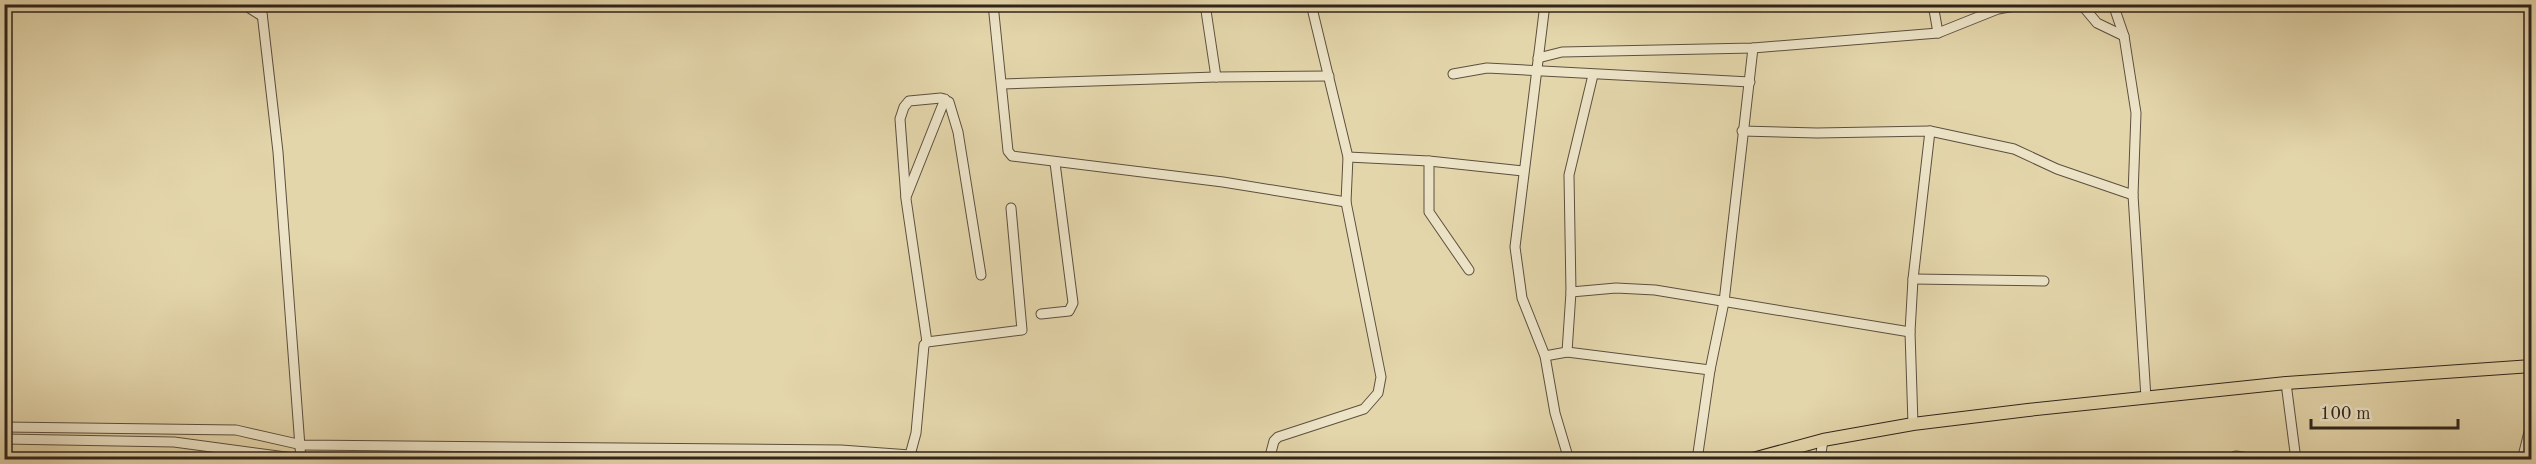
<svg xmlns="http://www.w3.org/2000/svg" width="2536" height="464" font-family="'Old Standard TT',serif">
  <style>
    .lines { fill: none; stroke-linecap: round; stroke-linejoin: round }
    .minor-casing { stroke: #5c503f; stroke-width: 11 }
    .major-casing { stroke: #2f241b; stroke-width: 14 }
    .minor { stroke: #ede4c8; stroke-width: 9 }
    .major { stroke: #e4d6ab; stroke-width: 12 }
  </style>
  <rect width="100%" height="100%" fill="#e4d6ab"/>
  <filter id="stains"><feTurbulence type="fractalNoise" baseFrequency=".00333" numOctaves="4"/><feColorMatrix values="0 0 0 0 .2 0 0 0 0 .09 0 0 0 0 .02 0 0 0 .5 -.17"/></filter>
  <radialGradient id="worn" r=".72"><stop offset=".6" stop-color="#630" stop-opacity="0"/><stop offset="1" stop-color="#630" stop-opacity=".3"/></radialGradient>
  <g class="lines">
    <!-- minor casing -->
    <g class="minor-casing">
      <g id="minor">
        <polyline points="243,4 262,16"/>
        <polyline points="261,4 278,152 301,460"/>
        <polyline points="993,4 1008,151 1012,156 1223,182 1346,202"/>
        <polyline points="1205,4 1216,77"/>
        <polyline points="1545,4 1515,247 1522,298 1545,356 1555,413 1569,460"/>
        <polyline points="1933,4 1938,33"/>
        <polyline points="2081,4 2097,23 2124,36"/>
        <polyline points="2113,4 2124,36 2136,113 2133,195 2146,398"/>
        <polyline points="1538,58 1562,52 1753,48 1938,33 1998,9 2025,4"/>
        <polyline points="1453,74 1487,68 1750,82"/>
        <polyline points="1002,84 1216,77 1329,76"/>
        <polyline points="1742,131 1817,133 1930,131 2014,149 2057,169 2133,195"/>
        <polyline points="1348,157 1429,161 1523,171"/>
        <polyline points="1429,161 1429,212 1469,270"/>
        <polyline points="906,197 945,99"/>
        <polyline points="1913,279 2044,281"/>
        <polyline points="1571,292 1616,288 1655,290 1910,332"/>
        <polyline points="1041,314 1069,311 1073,303 1055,163"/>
        <polyline points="927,342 906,199 900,119 904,107 909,101 941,98 949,102 958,132 981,275"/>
        <polyline points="1567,352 1571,292 1569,175 1593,75"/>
        <polyline points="1545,356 1567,352 1710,370"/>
        <polyline points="2286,383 2296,460"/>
        <polyline points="1913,424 1910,332 1913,279 1930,131"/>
        <polyline points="4,427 236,430 302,445 841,450 910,455 927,460"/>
        <polyline points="4,439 174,442 301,459 347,460"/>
        <polyline points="910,455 916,433 924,345 927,342 1022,330 1011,208"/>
        <polyline points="1269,460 1274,441 1278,437 1364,409 1378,393 1381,377 1346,202 1348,157 1311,4"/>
        <polyline points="1697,460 1710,370 1724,302 1753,48"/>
        <polyline points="1820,460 1823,440"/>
        <polyline points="2225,460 2236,456 2260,460"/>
        <polyline points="2522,460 2532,420"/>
      </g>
    </g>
    <!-- major casing -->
    <g class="major-casing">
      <polyline id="major" points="1749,460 1823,440 1913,424 2028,410 2286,383 2532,366"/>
    </g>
    <!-- minor -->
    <use href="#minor" class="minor"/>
    <!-- major -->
    <use href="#major" class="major"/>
  </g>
  <!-- margin -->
  <rect width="2536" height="464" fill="none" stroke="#e4d6ab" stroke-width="24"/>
  <rect x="6" y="6" width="2524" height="452" fill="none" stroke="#2f241b" stroke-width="3"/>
  <rect x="12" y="12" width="2512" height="440" fill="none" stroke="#2f241b" stroke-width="1.5"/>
  <!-- scale -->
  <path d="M2311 419v9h147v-9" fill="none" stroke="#2f241b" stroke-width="3"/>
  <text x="2320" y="419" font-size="18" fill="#2f241b" stroke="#ede4c8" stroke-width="4.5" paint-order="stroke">100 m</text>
  <rect width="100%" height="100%" filter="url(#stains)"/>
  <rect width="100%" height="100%" fill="url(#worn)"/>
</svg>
